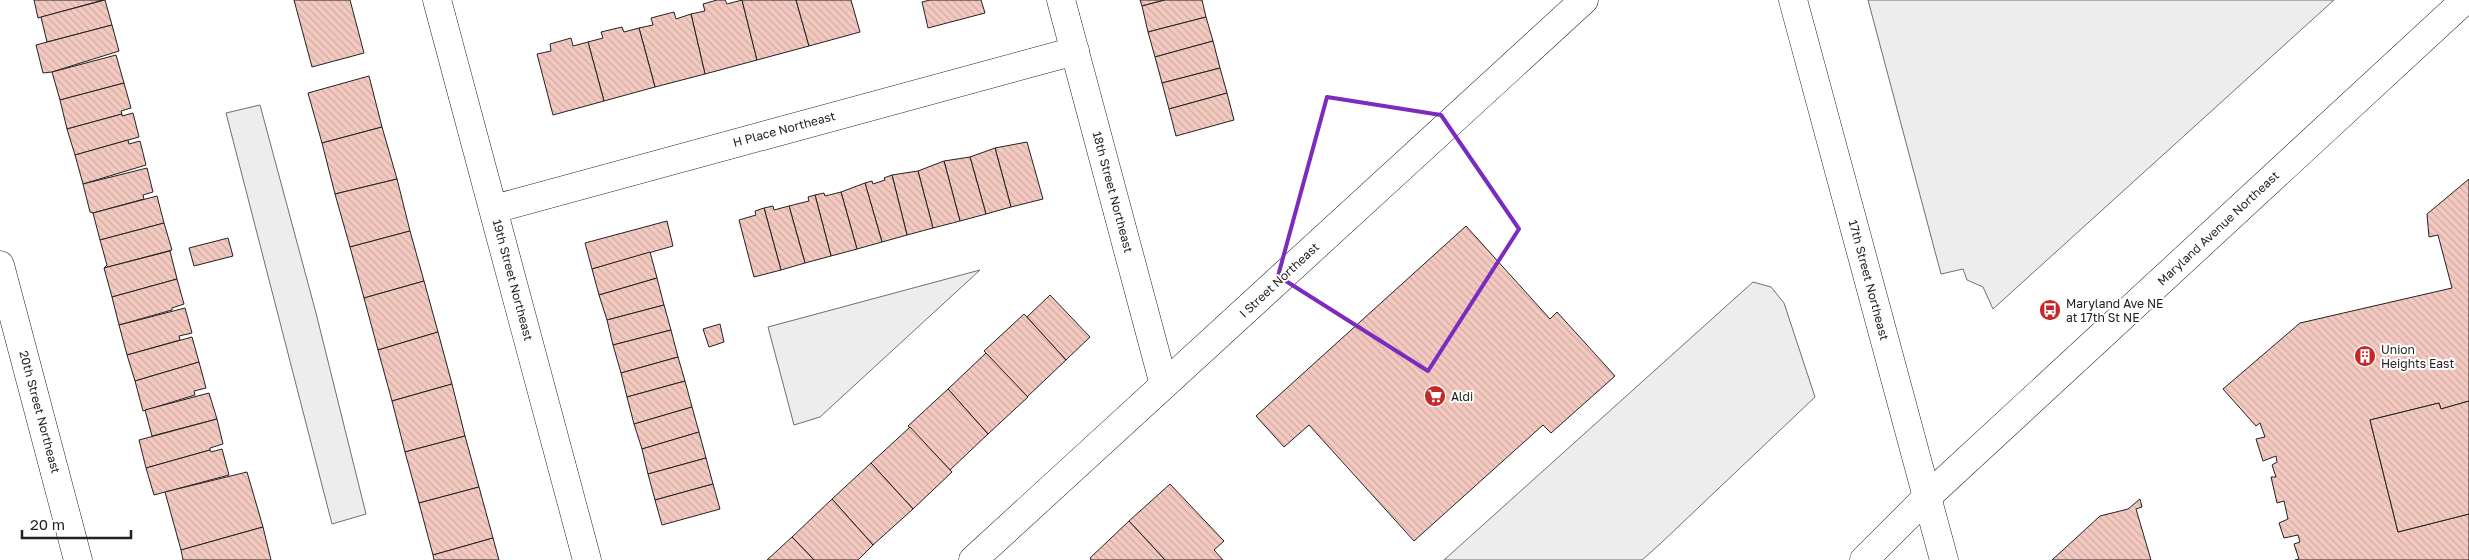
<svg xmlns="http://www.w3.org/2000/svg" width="2469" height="560" font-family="'Golos Text',sans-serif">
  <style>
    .parking { fill: #ededed; stroke: #6f6f6f }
    .building { fill: url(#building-back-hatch); stroke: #222 }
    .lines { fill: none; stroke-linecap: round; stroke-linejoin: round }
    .minor-casing { stroke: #222; stroke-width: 29 }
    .tertiary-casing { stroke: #222; stroke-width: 29 }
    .secondary-casing { stroke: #222; stroke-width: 29 }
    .minor { stroke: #fff; stroke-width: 28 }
    .tertiary { stroke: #fff; stroke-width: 28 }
    .secondary { stroke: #fff; stroke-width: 28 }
    .marked { fill: none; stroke: #7b2cbf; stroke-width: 4; stroke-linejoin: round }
    .labels { text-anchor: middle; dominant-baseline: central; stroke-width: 4; stroke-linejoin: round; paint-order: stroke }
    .street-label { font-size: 12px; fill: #222; stroke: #fff }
    .poi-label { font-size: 12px; fill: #222; stroke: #fff; text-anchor: start }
  </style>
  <defs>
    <pattern id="building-back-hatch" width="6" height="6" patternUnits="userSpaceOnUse" patternTransform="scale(1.25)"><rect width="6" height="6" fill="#f3c9c0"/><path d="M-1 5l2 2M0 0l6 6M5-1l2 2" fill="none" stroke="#d0aca5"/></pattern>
  </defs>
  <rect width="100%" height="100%" fill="#fff"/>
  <!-- parking -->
  <g class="parking">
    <polygon points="1868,0 2334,0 1993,309 1983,287 1967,280 1963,269 1941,274"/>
    <polygon points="260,105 316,313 366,514 332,524 226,113"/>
    <polygon points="980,270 820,417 794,425 768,327"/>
    <polygon points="1753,282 1771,287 1784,303 1815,397 1660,544 1642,560 1444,560"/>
  </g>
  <!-- building -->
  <g class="building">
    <polygon points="34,0 103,0 38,18"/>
    <polygon points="105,0 112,25 47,42 41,17"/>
    <polygon points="294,0 350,0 364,53 312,67"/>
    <polygon points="717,0 725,0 727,4 742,0 757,60 705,74 691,14 705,11 703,4"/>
    <polygon points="742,0 796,0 809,46 757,60"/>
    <polygon points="796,0 851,0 860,32 809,46"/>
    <polygon points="930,0 981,0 985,13 928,28 922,2"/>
    <polygon points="1140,0 1165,0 1142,6"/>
    <polygon points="1165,0 1202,0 1206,17 1148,32 1142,6"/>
    <polygon points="674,12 676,19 691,14 705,74 655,87 639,28 653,25 651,18"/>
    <polygon points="1206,17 1213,41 1155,57 1148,32"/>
    <polygon points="112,25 119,51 52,72 43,73 36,45"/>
    <polygon points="622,27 624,32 639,28 655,87 604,101 588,42 603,38 601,32"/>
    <polygon points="571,38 573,46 588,42 604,101 553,115 537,54 551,51 550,44"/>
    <polygon points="1213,41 1220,68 1162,83 1155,57"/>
    <polygon points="116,55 124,83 60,100 52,72"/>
    <polygon points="1220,68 1227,93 1169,109 1162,83"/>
    <polygon points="369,76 382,127 322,143 308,93"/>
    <polygon points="124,83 131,108 121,111 122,114 67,129 60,100"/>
    <polygon points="1227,93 1234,120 1176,136 1169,109"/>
    <polygon points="133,113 139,137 75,155 67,129 122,114 122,116"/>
    <polygon points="382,127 397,179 335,194 322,143"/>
    <polygon points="128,140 129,144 140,141 146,165 83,184 75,155"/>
    <polygon points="1027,142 1043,199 1011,207 995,148"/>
    <polygon points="995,148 1011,207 986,214 970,157"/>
    <polygon points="970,157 986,214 960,221 944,161"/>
    <polygon points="944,161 960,221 933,228 918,171"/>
    <polygon points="147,168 153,192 143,195 144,199 93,213 90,212 83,184"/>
    <polygon points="918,171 933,228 907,235 892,175"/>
    <polygon points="892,175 907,235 882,242 865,183 872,181 873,184 885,180 884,178"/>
    <polygon points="397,179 410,231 350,247 335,194"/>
    <polygon points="2469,179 2469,401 2441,409 2439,403 2370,420 2398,532 2469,514 2469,560 2295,560 2299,559 2294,544 2300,542 2298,535 2284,538 2279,523 2288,519 2284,501 2277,503 2271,477 2276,477 2272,465 2277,462 2276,456 2263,461 2256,439 2265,437 2260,423 2256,426 2223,389 2300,323 2452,288 2438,235 2429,237 2427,214"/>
    <polygon points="865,183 882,242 857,249 841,192"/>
    <polygon points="841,192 857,249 831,256 815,195 824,193 825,196"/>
    <polygon points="815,195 831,256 805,263 789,206 809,201 808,197"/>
    <polygon points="157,196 164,223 100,240 93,213"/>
    <polygon points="773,206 774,210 789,206 805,263 781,270 764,208"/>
    <polygon points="764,208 781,270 754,277 739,220 756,215 755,211"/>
    <polygon points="667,221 673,246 592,269 585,243"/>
    <polygon points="164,223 172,250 104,268 107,265 100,240"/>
    <polygon points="1466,226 1550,319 1557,312 1615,376 1551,433 1543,425 1414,541 1309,425 1284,447 1256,416"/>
    <polygon points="410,231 424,281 364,298 350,247"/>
    <polygon points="228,238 233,256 194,266 189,248"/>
    <polygon points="170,251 177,279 112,297 104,268"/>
    <polygon points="650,252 657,278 599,295 592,269"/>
    <polygon points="657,278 664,305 607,320 599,295"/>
    <polygon points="177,279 184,304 172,308 172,310 119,325 112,297"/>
    <polygon points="424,281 438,332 378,350 364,298"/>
    <polygon points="1050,295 1090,337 1066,360 1027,317"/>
    <polygon points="664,305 671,330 613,345 607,320"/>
    <polygon points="185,308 192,333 179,336 180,340 127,355 119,325"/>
    <polygon points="1024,314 1066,360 1027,397 984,351"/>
    <polygon points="720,324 724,342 709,347 703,329"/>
    <polygon points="671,330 678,357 621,373 613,345"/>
    <polygon points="438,332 452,384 392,401 378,350"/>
    <polygon points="192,337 199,362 135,381 127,355"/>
    <polygon points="986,353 1028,397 988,434 948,389"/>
    <polygon points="678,357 685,381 627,397 621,373"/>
    <polygon points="199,362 206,388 194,391 195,395 143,411 135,381"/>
    <polygon points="685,381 692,407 634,424 627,397"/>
    <polygon points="452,384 465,436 405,452 392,401"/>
    <polygon points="948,389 988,434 950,470 908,426"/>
    <polygon points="209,393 217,419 152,436 145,410"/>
    <polygon points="2469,401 2469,514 2398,532 2370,420 2439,403 2441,409"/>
    <polygon points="692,407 699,432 642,449 634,424"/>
    <polygon points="217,419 223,444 210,448 210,450 146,468 139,440"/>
    <polygon points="910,427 952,472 913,509 871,463"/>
    <polygon points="699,432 706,458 648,474 642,449"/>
    <polygon points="465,436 479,487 419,503 405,452"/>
    <polygon points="222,449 229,475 154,495 146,468 210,450 211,452"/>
    <polygon points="706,458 713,484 655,500 648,474"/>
    <polygon points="871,463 913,509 873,545 832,499"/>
    <polygon points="247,472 263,527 181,550 165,492"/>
    <polygon points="713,484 720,509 662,525 655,500"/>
    <polygon points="1170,484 1224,541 1214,550 1223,560 1165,560 1129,521"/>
    <polygon points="479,487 493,538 433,555 419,503"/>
    <polygon points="832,499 873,545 858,560 814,560 792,537"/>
    <polygon points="2140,499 2142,507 2136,509 2151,560 2052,560 2100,516 2128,509"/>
    <polygon points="1129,521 1165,560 1091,560 1090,558"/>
    <polygon points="263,527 271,560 183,560 181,550"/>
    <polygon points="792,537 814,560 767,560"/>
    <polygon points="493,538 499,560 434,560 433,555"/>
  </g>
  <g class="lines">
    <!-- minor casing -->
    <g class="minor-casing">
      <g id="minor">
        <polyline points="437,0 587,560"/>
        <polyline points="1061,0 1164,385"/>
        <polyline points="494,209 1075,51"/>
        <polyline points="0,265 78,560"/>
        <polyline points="973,560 1584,0"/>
        <polyline points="1864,560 1927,497"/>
      </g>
    </g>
    <!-- tertiary casing -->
    <g class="tertiary-casing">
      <polyline id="tertiary" points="1927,497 2465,0"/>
    </g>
    <!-- secondary casing -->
    <g class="secondary-casing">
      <polyline id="secondary" points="1793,0 1944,560"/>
    </g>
    <!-- minor -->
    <use href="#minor" class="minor"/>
    <!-- tertiary -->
    <use href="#tertiary" class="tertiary"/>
    <!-- secondary -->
    <use href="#secondary" class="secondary"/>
  </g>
  <!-- marked area -->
  <path class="marked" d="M1327,97L1441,115L1519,229L1428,371L1278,276Z"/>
  <!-- icons -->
  <defs>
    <g id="bus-disc" transform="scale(1.125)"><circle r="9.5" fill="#c62828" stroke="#fff"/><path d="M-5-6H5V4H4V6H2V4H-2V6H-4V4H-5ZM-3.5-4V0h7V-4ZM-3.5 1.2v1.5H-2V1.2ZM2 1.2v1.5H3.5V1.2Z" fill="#fff"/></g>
    <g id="building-disc" transform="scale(1.125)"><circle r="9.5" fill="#c62828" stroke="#fff"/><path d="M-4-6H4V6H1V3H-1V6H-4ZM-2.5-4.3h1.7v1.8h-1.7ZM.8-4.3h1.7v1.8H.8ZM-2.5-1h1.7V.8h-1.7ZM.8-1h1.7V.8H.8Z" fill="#fff"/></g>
    <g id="supermarket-disc" transform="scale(1.125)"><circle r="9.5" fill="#c62828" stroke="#fff"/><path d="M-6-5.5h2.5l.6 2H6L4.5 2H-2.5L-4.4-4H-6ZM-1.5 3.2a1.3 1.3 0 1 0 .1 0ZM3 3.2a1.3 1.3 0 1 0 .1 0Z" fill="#fff"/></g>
  </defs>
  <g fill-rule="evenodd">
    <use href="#bus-disc" x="2050" y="310"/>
    <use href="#building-disc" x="2365" y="356"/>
    <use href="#supermarket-disc" x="1435" y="396"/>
  </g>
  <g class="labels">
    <!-- street labels -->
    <g class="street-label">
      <text transform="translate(784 129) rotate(-15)">H Place Northeast</text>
      <text transform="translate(1113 192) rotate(75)">18th Street Northeast</text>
      <text transform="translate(2218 228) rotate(-43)">Maryland Avenue Northeast</text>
      <text transform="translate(513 280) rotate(75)">19th Street Northeast</text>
      <text transform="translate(1279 280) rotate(-43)">I Street Northeast</text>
      <text transform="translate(1869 280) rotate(75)">17th Street Northeast</text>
      <text transform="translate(40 412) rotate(75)">20th Street Northeast</text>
    </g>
    <!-- poi labels -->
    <g class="poi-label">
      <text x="2066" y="303">Maryland Ave NE<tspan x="2066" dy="14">at 17th St NE</tspan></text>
      <text x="2381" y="349">Union<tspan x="2381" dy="14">Heights East</tspan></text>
      <text x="1451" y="396">Aldi</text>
    </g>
  </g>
  <!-- scale -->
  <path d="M22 530v8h109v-8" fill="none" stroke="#222222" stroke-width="2.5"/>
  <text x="30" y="530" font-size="15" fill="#222222" stroke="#ffffff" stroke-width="4" paint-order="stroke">20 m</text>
</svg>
